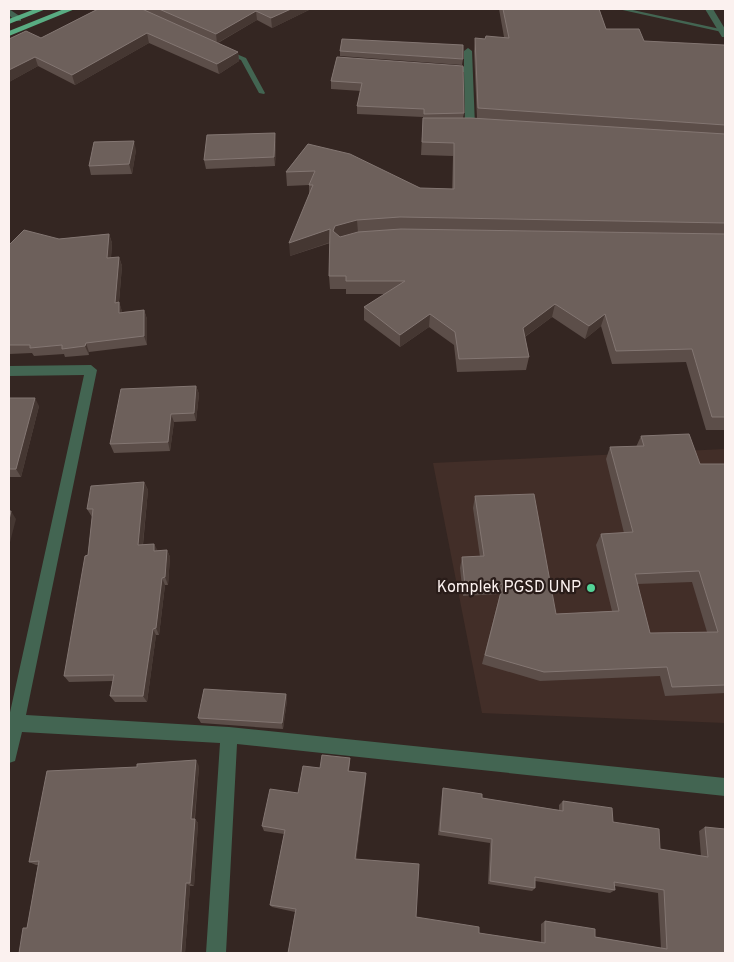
<svg xmlns="http://www.w3.org/2000/svg" width="734" height="962" font-family="Overpass,sans-serif">
  <style>
    .built { fill: #422e28 }
    .lines { fill: none; stroke-linecap: round; stroke-linejoin: round }
    .service { fill: #436552; fill-rule: evenodd }
    .minor { fill: #436552; fill-rule: evenodd }
    .tertiary { fill: #436552; fill-rule: evenodd }
    .trunk { fill: #59ac82; fill-rule: evenodd }
    .wall { fill: #5c4e49; fill-rule: evenodd }
    .shaded-wall { fill: #453732 }
    .building { fill: #6d605b; stroke: #837672; fill-rule: evenodd }
    .poi-dot { fill: #53d397; stroke: #291c19; stroke-width: 2 }
    .labels { text-anchor: middle; dominant-baseline: central; stroke-width: 4.5; stroke-linejoin: round; paint-order: stroke }
    .poi-label { font-size: 16px; fill: #fbf1ef; stroke: #291c19; text-anchor: end }
  </style>
  <rect width="100%" height="100%" fill="#342622"/>
  <!-- built -->
  <polygon class="built" points="725,449 725,723 482,713 433,463"/>
  <g class="lines">
    <!-- service -->
    <g class="service">
      <polygon points="618,9 628,9 725,30 722,32"/>
      <polygon points="227,50 246,58 265,93 264,94 259,93 241,60 225,53 225,51"/>
    </g>
    <!-- minor -->
    <g class="minor">
      <polygon points="9,9 21,17 21,21 15,21 9,15"/>
      <polygon points="468,48 472,51 475,126 470,129 465,126 464,72 445,72 441,69 445,66 464,67 464,51"/>
      <polygon points="91,365 97,370 26,715 229,727 725,778 725,796 237,744 226,953 206,953 220,743 22,732 15,761 9,763 9,717 84,375 9,376 9,366"/>
    </g>
    <!-- tertiary -->
    <polygon class="tertiary" points="705,9 713,9 725,29 725,37 722,37"/>
    <!-- trunk -->
    <g class="trunk">
      <polygon points="35,9 46,9 9,24 9,19"/>
      <polygon points="64,9 75,9 9,36 9,31"/>
    </g>
  </g>
  <!-- wall -->
  <g class="wall">
    <polygon points="98,9 311,9 272,28 257,20 218,43 238,52 239,61 219,74 149,43 75,85 38,66 9,82 41,38"/>
    <polygon points="499,9 599,9 606,29 644,41 725,48 725,431 725,430 706,430 686,362 612,364 601,326 585,339 552,317 525,337 529,357 526,370 457,372 454,345 429,327 400,347 364,320 364,307 385,294 346,294 346,289 330,289 329,276 330,243 290,256 309,194 309,185 287,186 286,172 308,144 420,188 452,189 453,156 421,155 423,117 357,114 357,106 361,91 331,89 331,81 337,57 464,113 463,118 477,118 474,51 475,38 485,39 504,37"/>
    <polygon points="340,51 463,59 462,65 340,56"/>
    <polygon points="276,142 275,166 206,169 204,160"/>
    <polygon points="136,150 132,174 91,175 89,166"/>
    <polygon points="109,234 112,243 111,258 119,257 122,266 119,302 122,312 144,310 147,319 147,345 89,352 89,355 65,357 64,354 34,356 32,353 9,354 9,245 59,239"/>
    <polygon points="196,386 199,394 196,421 174,422 170,451 114,453 110,444"/>
    <polygon points="9,398 39,406 21,477 9,477"/>
    <path d="M641,436L700,464H725V693L665,696L660,676L540,681L482,664L500,594L463,596L460,568L462,557H480L473,508L475,496L556,614L612,611L596,545L601,534L624,533L606,459L610,447H636ZM692,582L707,632L650,633L637,584Z"/>
    <polygon points="144,482 148,490 143,545 154,544 157,551 167,550 170,557 168,585 165,585 159,635 156,635 147,702 115,702 110,696 113,681 69,682 64,676 88,555 92,517 87,509"/>
    <polygon points="286,694 287,700 283,729 201,723 198,718"/>
    <polygon points="350,758 350,764 349,771 366,779 356,859 416,917 479,933 541,942 541,924 545,921 595,937 661,948 658,893 615,886 615,890 610,893 535,881 535,888 532,891 488,884 490,843 438,835 442,793 443,788 482,798 559,810 559,805 563,801 613,822 660,849 701,856 699,831 705,827 725,953 288,953 295,912 272,907 270,905 284,834 264,831 262,826 298,793 320,768"/>
    <polygon points="199,766 195,819 198,823 194,886 190,886 185,953 19,953 27,928 38,865 36,865 29,862"/>
  </g>
  <!-- shaded-wall -->
  <g class="shaded-wall">
    <polygon points="291,9 311,9 272,28 271,18"/>
    <polygon points="256,11 257,20 217,43 216,34"/>
    <polygon points="147,33 149,43 75,85 72,75"/>
    <polygon points="238,52 239,61 219,74 217,64"/>
    <polygon points="35,57 38,66 9,82 9,70"/>
    <polygon points="275,133 276,142 275,166 274,157"/>
    <polygon points="134,141 136,150 132,174 129,164"/>
    <polygon points="357,220 358,233 336,239 333,231 335,226"/>
    <polygon points="330,229 331,242 290,256 289,243"/>
    <polygon points="109,234 112,243 110,267 107,258"/>
    <polygon points="119,257 122,266 118,312 115,303"/>
    <polygon points="119,302 122,311 122,321 119,313"/>
    <polygon points="555,304 552,317 520,340 523,328"/>
    <polygon points="144,310 147,319 147,345 144,336"/>
    <polygon points="430,314 429,327 400,347 400,335"/>
    <polygon points="605,314 601,326 585,339 589,326"/>
    <polygon points="86,343 89,352 89,355 85,346"/>
    <polygon points="196,386 199,394 196,421 194,413"/>
    <polygon points="35,398 39,406 21,477 16,469"/>
    <polygon points="171,414 174,422 170,451 168,442"/>
    <polygon points="144,482 148,490 142,552 138,545"/>
    <polygon points="11,511 16,519 9,546 9,520"/>
    <polygon points="154,544 158,551 154,551"/>
    <polygon points="167,550 170,557 168,585 165,577"/>
    <polygon points="162,578 165,585 159,635 156,628"/>
    <polygon points="153,629 156,635 147,702 143,696"/>
    <polygon points="286,694 287,700 283,729 282,723"/>
    <polygon points="196,760 199,766 194,823 191,819"/>
    <polygon points="366,773 366,779 356,863 355,859"/>
    <polygon points="195,819 198,823 194,886 190,883"/>
    <polygon points="186,883 190,886 185,953 181,953"/>
  </g>
  <!-- building -->
  <g class="building">
    <polygon points="98,9 142,9 238,52 217,64 147,33 72,75 35,57 9,70 9,39 26,31 41,38"/>
    <polygon points="159,9 291,9 271,18 256,11 216,34"/>
    <polygon points="503,9 599,9 606,29 639,29 644,41 724,45 725,48 725,125 478,108 475,38 485,39 486,36 509,38"/>
    <polygon points="342,39 463,45 463,59 340,51"/>
    <polygon points="337,57 463,66 464,113 424,114 424,109 357,106 362,83 331,81"/>
    <polygon points="423,118 471,118 725,134 725,223 400,217 357,220 335,226 333,231 340,237 358,232 401,229 725,234 725,417 712,417 692,349 616,351 605,314 589,326 555,304 523,328 529,357 459,359 455,332 430,314 400,335 364,307 405,281 346,281 346,276 329,276 330,229 289,243 313,185 309,185 315,171 286,172 308,144 350,154 420,188 454,189 454,143 422,142"/>
    <polygon points="275,133 274,157 204,160 207,135"/>
    <polygon points="134,141 129,164 89,166 94,142"/>
    <polygon points="24,230 59,239 109,234 107,258 119,257 115,303 119,302 119,313 144,310 144,336 86,343 85,346 62,349 62,345 30,348 30,345 9,345 9,245"/>
    <polygon points="196,386 194,413 171,414 168,442 110,444 121,389"/>
    <polygon points="9,398 35,398 16,469 9,469"/>
    <path d="M689,434L700,464H725V685L672,687L667,667L544,672L485,655L503,584L465,586L462,557L484,556L475,496L534,494L556,614L619,611L601,534L633,532L610,447L644,446L641,436ZM699,571L718,632L650,633L635,574Z"/>
    <polygon points="144,482 138,545 154,544 154,551 167,550 165,577 162,578 156,628 153,629 143,696 110,696 114,675 64,676 85,556 88,555 93,509 87,509 91,486"/>
    <polygon points="9,511 11,511 9,520"/>
    <polygon points="204,689 286,694 282,723 198,718"/>
    <polygon points="322,755 350,758 348,771 366,773 355,859 419,864 416,917 479,927 479,933 545,943 545,921 595,929 595,937 667,949 664,890 614,882 615,890 535,877 535,888 490,881 492,839 440,831 443,788 482,794 482,798 563,811 563,801 612,808 613,822 659,829 660,849 708,857 705,827 725,829 725,953 288,953 296,909 270,905 285,830 262,826 270,789 298,793 303,766 320,768"/>
    <polygon points="196,760 191,819 195,819 190,883 186,883 181,953 19,953 23,928 27,928 39,861 29,862 47,771 137,767 137,764"/>
  </g>
  <!-- markers -->
  <circle class="poi-dot" cx="591" cy="588" r="5"/>
  <g class="labels">
    <!-- poi labels -->
    <g class="poi-label">
      <text x="581" y="588">Komplek PGSD UNP</text>
    </g>
  </g>
  <!-- border -->
  <rect width="734" height="962" fill="none" stroke="#fbf1ef" stroke-width="20"/>
</svg>
